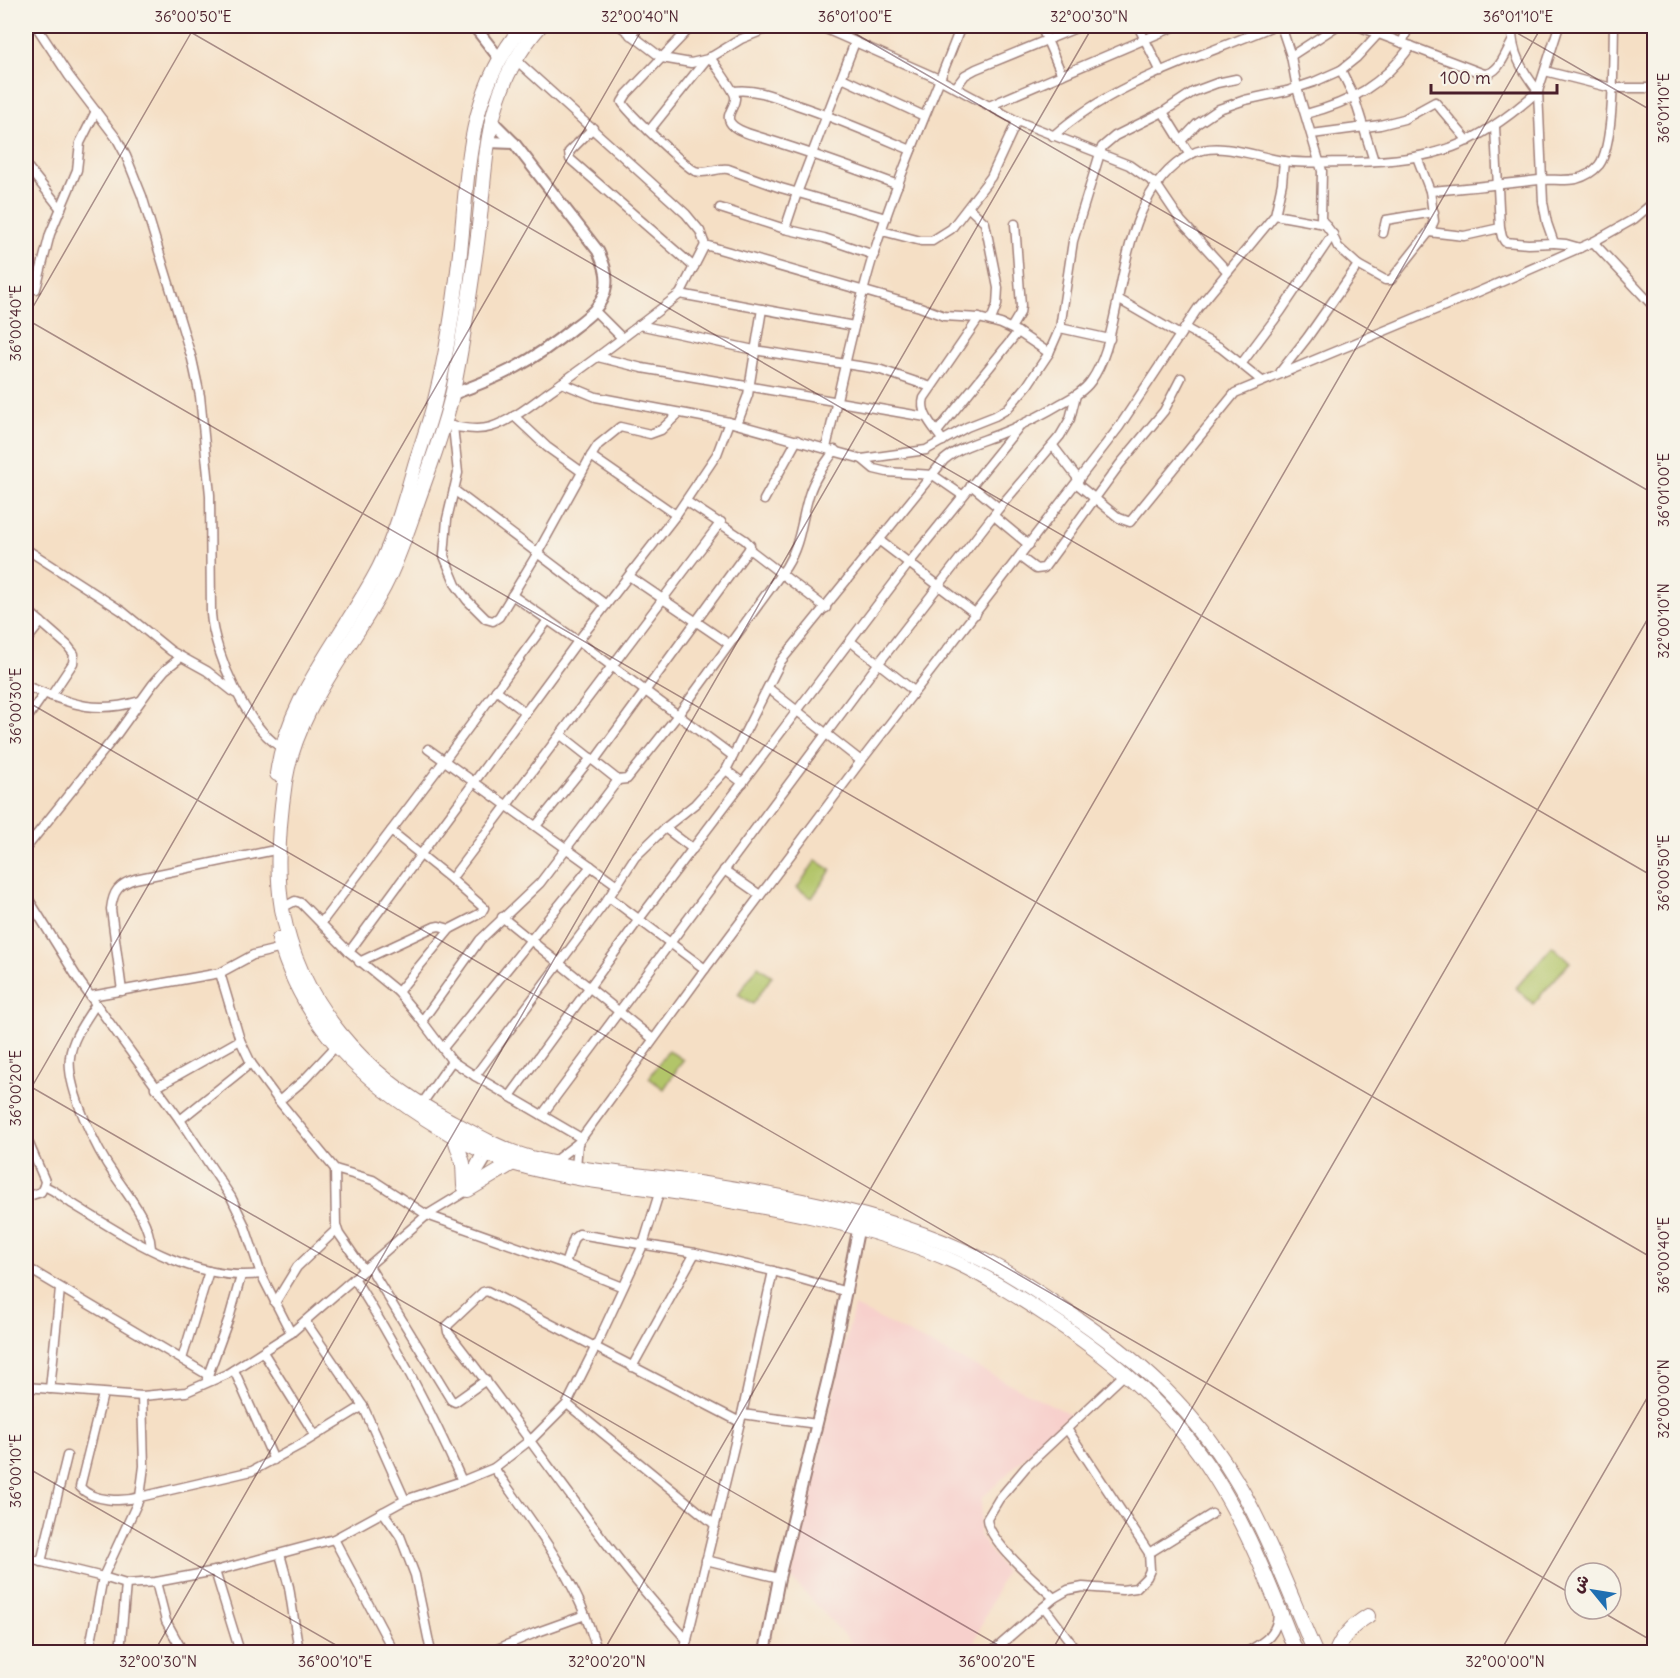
<svg xmlns="http://www.w3.org/2000/svg" width="1680" height="1678" font-family="Delius,'Playpen Sans Arabic',sans-serif">
  <style>
    .built { fill: #f7d0cc }
    .green { fill: #b2c569; stroke: #7e724a; stroke-width: 1.5 }
    .lines { fill: none; stroke-linecap: round; stroke-linejoin: round }
    .minor-casing { stroke: #a07f78; stroke-width: 11 }
    .tertiary-casing { stroke: #a07f78; stroke-width: 14 }
    .primary-casing { stroke: #a07f78; stroke-width: 16 }
    .minor { stroke: #fff; stroke-width: 8 }
    .tertiary { stroke: #fff; stroke-width: 10 }
    .primary { stroke: #fff; stroke-width: 14 }
    .ticks { fill: none; stroke: #4a1f2b; stroke-width: 1.5; stroke-opacity: 0.45 }
    .neatline { fill: none; stroke: #4a1f2b; stroke-width: 2 }
    .ticks-label { font-size: 15px; text-anchor: middle; fill: #4a1f2b }
  </style>
  <rect width="100%" height="100%" fill="#f7f3e8"/>
  <filter id="ink" filterUnits="userSpaceOnUse"><feTurbulence type="fractalNoise" baseFrequency=".0167" numOctaves="2"/><feDisplacementMap in="SourceGraphic" scale="12" xChannelSelector="R" yChannelSelector="G"/><feConvolveMatrix kernelMatrix="1 2 1 2 8 2 1 2 1" color-interpolation-filters="sRGB"/></filter>
  <filter id="wash" filterUnits="userSpaceOnUse"><feTurbulence type="fractalNoise" baseFrequency=".008" numOctaves="4" result="noise"/><feDisplacementMap in="SourceGraphic" scale="24" xChannelSelector="R" yChannelSelector="G"/><feGaussianBlur stdDeviation="1.35" result="paint"/><feColorMatrix in="noise" values="0 0 0 0 0 0 0 0 0 0 0 0 0 0 0 0 0 1.4 0 .05"/><feComposite in="paint" operator="in"/></filter>
  <g filter="url(#wash)">
    <rect width="100%" height="100%" fill="#f5dfc5"/>
    <!-- built -->
    <polygon class="built" points="854,1306 1070,1414 982,1498 979,1535 1005,1572 974,1642 962,1652 860,1652 791,1578"/>
    <!-- green -->
    <g class="green">
      <polygon points="816,860 831,870 812,898 797,888"/>
      <polygon points="1552,946 1570,962 1533,1004 1516,988"/>
      <polygon points="758,966 772,976 753,1004 738,994"/>
      <polygon points="668,1050 683,1060 664,1089 649,1078"/>
    </g>
  </g>
  <g filter="url(#ink)">
    <g class="lines">
      <!-- minor casing -->
      <g class="minor-casing">
        <g id="minor">
          <path d="M36,26L69,76L117,139L126,156L142,196L192,359L200,396L210,495L211,614C214,653 247,728 282,748"/>
          <polyline points="620,26 662,58 691,63 708,59 741,39 774,26"/>
          <path d="M692,26L627,94L622,102C626,111 686,167 695,171C707,175 717,167 728,169L781,188L886,218"/>
          <polyline points="819,26 939,79 1017,121 1129,165 1156,184 1181,221 1227,271"/>
          <polyline points="1041,26 1062,75"/>
          <polyline points="1138,26 1161,72"/>
          <polyline points="1281,26 1291,56 1297,88 1322,171 1321,219 1331,232 1338,247 1358,265"/>
          <path d="M1358,26L1484,74C1499,74 1505,54 1512,42"/>
          <path d="M1512,26C1511,53 1522,70 1538,91"/>
          <polyline points="1559,26 1538,91 1543,202 1547,223 1554,243 1566,244 1580,248"/>
          <polyline points="959,30 975,26"/>
          <polyline points="630,35 638,26"/>
          <polyline points="1402,43 1409,26"/>
          <polyline points="1291,56 1337,26"/>
          <path d="M710,57C715,65 734,90 735,96C737,105 725,114 730,122C735,131 753,135 763,138C808,152 853,168 898,185"/>
          <polyline points="515,59 686,214 700,231 705,245"/>
          <polyline points="1341,70 1354,97 1374,161"/>
          <polyline points="1545,71 1612,88 1654,88"/>
          <polyline points="842,78 924,116"/>
          <polyline points="956,87 965,75 976,69 1081,26"/>
          <path d="M733,91C756,88 776,97 797,105C836,118 873,134 911,150"/>
          <polyline points="989,106 1176,26"/>
          <polyline points="1163,112 1181,141"/>
          <path d="M1306,114C1352,102 1382,85 1411,46"/>
          <polyline points="593,128 569,152 570,159 694,267"/>
          <polyline points="649,131 705,61"/>
          <polyline points="1312,134 1380,125 1404,119 1435,102 1468,141"/>
          <path d="M1053,136C1114,81 1199,58 1273,26"/>
          <polyline points="1190,155 1181,141 1197,124 1219,109 1245,100 1287,91 1314,82 1341,70 1356,58 1378,34"/>
          <polyline points="26,165 61,209"/>
          <path d="M1430,191C1466,188 1503,184 1539,180C1551,179 1564,181 1576,179C1584,177 1593,172 1599,165C1615,145 1613,55 1614,26"/>
          <polyline points="720,208 785,229 824,238 874,255"/>
          <polyline points="969,208 985,223 998,288 997,305 991,320"/>
          <polyline points="1275,215 1325,224"/>
          <polyline points="1500,228 1502,237 1505,242 1528,244 1554,243"/>
          <polyline points="785,229 797,193 855,42"/>
          <polyline points="882,231 921,241 932,241 951,229 991,177 1017,121"/>
          <polyline points="1429,232 1464,236 1500,228 1495,127"/>
          <polyline points="1383,233 1386,220 1434,212"/>
          <polyline points="1593,242 1654,307"/>
          <polyline points="36,289 50,234 77,170 80,143 96,111"/>
          <polyline points="680,294 705,245 920,307 944,316 979,318 1001,324 1018,332 1049,353"/>
          <polyline points="1118,299 1180,335"/>
          <polyline points="595,311 621,337"/>
          <polyline points="639,325 754,350 878,369 931,387"/>
          <polyline points="1011,328 1020,313 1021,306 1015,224"/>
          <polyline points="1060,328 1110,339"/>
          <polyline points="1185,328 1221,348 1262,381"/>
          <polyline points="598,357 642,368 926,417"/>
          <polyline points="1242,363 1281,311 1333,234"/>
          <polyline points="1281,371 1307,338 1358,265 1385,280 1391,280 1429,232 1434,221 1430,191 1417,157"/>
          <polyline points="562,383 596,397 729,422 862,459 926,450 967,427 995,416 1007,409 1027,386 1049,353 1060,328 1073,241 1102,147 1115,136 1163,112 1193,92 1217,83 1236,79"/>
          <polyline points="514,416 547,447 582,472"/>
          <polyline points="737,424 748,395 762,309"/>
          <path d="M450,426C463,428 478,431 491,427C513,420 532,404 550,391C595,360 637,327 680,294L854,326"/>
          <polyline points="453,426 458,473 447,519 444,556 456,585 467,600 486,619 493,621 499,617 537,554 591,456 598,445 620,427 650,434 661,430 679,413"/>
          <polyline points="937,432 1018,332"/>
          <path d="M943,441C935,428 919,414 924,398L979,318"/>
          <polyline points="1053,446 1079,480"/>
          <path d="M826,448C841,384 854,319 873,256C897,178 932,102 961,26"/>
          <polyline points="591,456 676,515"/>
          <polyline points="862,459 874,469 887,472 933,475 962,495"/>
          <polyline points="1077,484 1119,518 1130,522 1235,393 1478,292 1593,242 1634,219 1654,202"/>
          <polyline points="971,485 999,508"/>
          <polyline points="454,490 606,605"/>
          <polyline points="764,500 797,440"/>
          <polyline points="686,501 745,540 750,545 749,549"/>
          <polyline points="994,516 1029,545"/>
          <polyline points="880,541 976,614"/>
          <polyline points="26,549 122,611 171,651 207,671 235,693"/>
          <polyline points="1020,557 1036,569 1044,568 1120,464 1164,411 1181,378"/>
          <polyline points="629,576 729,644"/>
          <polyline points="512,595 578,641 733,756"/>
          <polyline points="26,609 67,645 74,654 73,663 51,696"/>
          <polyline points="26,641 41,622"/>
          <polyline points="850,641 914,691"/>
          <path d="M26,686C70,703 92,715 140,701"/>
          <polyline points="768,688 861,761"/>
          <polyline points="496,690 526,713"/>
          <polyline points="26,720 44,694"/>
          <path d="M561,735L618,780L627,779L678,715L786,567C801,543 801,521 809,495C814,478 825,464 835,450"/>
          <polyline points="428,749 617,885"/>
          <polyline points="594,761 749,549 826,608"/>
          <polyline points="726,770 743,783"/>
          <polyline points="536,826 591,758"/>
          <polyline points="665,828 693,849"/>
          <polyline points="391,831 451,879 484,908 481,913 450,929 398,992"/>
          <polyline points="26,848 117,734 153,684 165,670 181,657"/>
          <polyline points="724,870 760,895"/>
          <polyline points="451,879 721,522"/>
          <polyline points="26,895 80,982 180,1120 231,1197 244,1224 261,1274 291,1333"/>
          <polyline points="609,897 705,969"/>
          <polyline points="282,908 295,901 301,903 349,952 578,641 676,515 717,454 729,422"/>
          <polyline points="502,917 653,1039"/>
          <polyline points="321,923 444,761 548,620"/>
          <polyline points="349,952 398,992 422,1021"/>
          <polyline points="359,962 434,927 439,926 450,929"/>
          <polyline points="220,973 240,1040 251,1063 279,1101 335,1169 373,1180 427,1215 565,1264 623,1287"/>
          <path d="M122,991L111,909C113,891 119,884 135,879L270,851"/>
          <polyline points="91,996 220,973 253,955 282,948"/>
          <path d="M96,1004C86,1020 72,1038 70,1057C66,1088 97,1151 115,1176C130,1198 149,1220 151,1248"/>
          <polyline points="26,1025 26,1032"/>
          <polyline points="443,1048 591,866"/>
          <polyline points="452,1061 422,1021 480,940 540,883 618,780"/>
          <path d="M475,1076L609,897L635,857L665,828L695,804L726,770L781,661L944,460C959,447 979,442 997,435C1020,426 1042,415 1062,403C1073,397 1084,391 1091,381C1105,361 1110,336 1115,313C1127,258 1135,184 1191,154C1219,140 1256,157 1284,161C1307,164 1330,162 1353,162C1436,160 1476,147 1538,91"/>
          <polyline points="155,1088 240,1040"/>
          <polyline points="510,1096 640,918 909,563 1018,428"/>
          <polyline points="279,1101 304,1080 336,1046"/>
          <polyline points="421,1105 452,1061 475,1076 581,1138"/>
          <polyline points="542,1115 878,664 999,508 1060,436 1070,419 1076,395"/>
          <polyline points="180,1120 251,1063"/>
          <path d="M26,1137L45,1181L44,1186C55,1190 62,1197 71,1203C127,1237 193,1283 261,1274"/>
          <polyline points="553,1162 578,1143 705,969 861,761 1119,427 1198,308 1275,215 1282,183 1284,161"/>
          <polyline points="576,1168 578,1143"/>
          <polyline points="335,1169 336,1226 339,1234 364,1270"/>
          <polyline points="465,1184 484,1147"/>
          <polyline points="26,1197 41,1192 44,1186"/>
          <polyline points="565,1264 574,1238 579,1234 695,1253 773,1271 847,1292"/>
          <polyline points="369,1266 451,1400 455,1402 486,1380"/>
          <polyline points="26,1267 208,1375"/>
          <path d="M354,1278C395,1343 431,1411 462,1481"/>
          <polyline points="275,1303 297,1267 337,1229"/>
          <polyline points="305,1321 363,1406 405,1500"/>
          <polyline points="263,1352 315,1435"/>
          <polyline points="182,1359 209,1271"/>
          <polyline points="632,1367 695,1253"/>
          <polyline points="234,1370 274,1460"/>
          <polyline points="207,1378 230,1315 241,1276"/>
          <polyline points="26,1387 142,1396 186,1392 227,1374 291,1333 427,1215 468,1190 491,1152"/>
          <polyline points="50,1389 60,1289"/>
          <path d="M103,1394L80,1487C93,1502 123,1502 140,1497L144,1466L142,1396"/>
          <polyline points="567,1404 714,1524"/>
          <polyline points="742,1414 817,1424"/>
          <path d="M494,1468C524,1511 557,1553 579,1601C587,1617 592,1635 598,1652"/>
          <polyline points="383,1512 400,1536 415,1575 431,1652"/>
          <polyline points="334,1539 394,1652"/>
          <polyline points="1149,1553 1212,1514"/>
          <polyline points="280,1554 289,1587 299,1652"/>
          <polyline points="26,1558 103,1577 126,1584 156,1582 215,1571 334,1539 405,1500 462,1481 494,1468 534,1437 567,1404 595,1348 643,1245 660,1190"/>
          <polyline points="706,1560 779,1578"/>
          <polyline points="41,1562 67,1456"/>
          <polyline points="215,1571 240,1652"/>
          <polyline points="156,1582 166,1621 183,1652"/>
          <path d="M1054,1598C1038,1583 988,1541 987,1519L999,1499L1026,1467L1126,1373"/>
          <polyline points="1044,1607 1078,1652"/>
          <path d="M687,1640C599,1544 529,1434 448,1332L447,1326L483,1292L487,1291L740,1422"/>
          <polyline points="89,1652 103,1577 140,1497 252,1471 300,1445 363,1406"/>
          <polyline points="120,1652 126,1584"/>
          <polyline points="490,1652 535,1633 585,1615"/>
          <polyline points="684,1652 742,1414 773,1271"/>
          <polyline points="992,1652 1054,1598 1068,1590 1083,1587 1122,1590 1136,1588 1147,1577 1150,1570 1149,1553 1067,1429"/>
          <path d="M1247,1652C1264,1642 1278,1635 1278,1612"/>
        </g>
      </g>
      <!-- tertiary casing -->
      <g class="tertiary-casing">
        <g id="tertiary">
          <polyline points="474,26 499,58"/>
          <polyline points="488,142 514,143"/>
          <path d="M453,394C503,376 532,362 573,328C588,317 603,306 606,286C608,273 603,262 598,251L514,143L491,120"/>
          <polyline points="765,1652 779,1578 829,1374 860,1221"/>
        </g>
      </g>
      <!-- primary casing -->
      <g class="primary-casing">
        <g id="primary">
          <path d="M540,26C481,94 488,159 477,243C470,292 463,343 453,391C444,432 427,473 414,512C405,538 396,564 384,587C349,652 297,707 285,782C279,823 275,867 282,909C299,1003 364,1076 447,1119C474,1134 501,1150 531,1158C583,1172 638,1174 691,1182C793,1197 899,1216 991,1264C1015,1276 1037,1292 1060,1307C1139,1359 1197,1410 1244,1494C1272,1545 1292,1600 1315,1652"/>
          <path d="M277,774C288,695 344,636 379,568C395,536 405,500 415,465C422,442 431,419 436,396C447,352 454,306 459,262C469,175 464,96 523,26"/>
          <path d="M279,939C304,1027 363,1081 439,1127C463,1142 489,1156 516,1164C564,1178 612,1183 661,1190C759,1205 866,1221 957,1263C987,1277 1015,1295 1043,1313C1111,1357 1172,1408 1215,1477C1249,1531 1273,1593 1296,1652"/>
          <polyline points="454,1136 463,1163 464,1186"/>
          <polyline points="468,1190 513,1163"/>
          <path d="M1336,1652C1342,1636 1353,1625 1368,1616"/>
        </g>
      </g>
      <!-- minor -->
      <use href="#minor" class="minor"/>
      <!-- tertiary -->
      <use href="#tertiary" class="tertiary"/>
      <!-- primary -->
      <use href="#primary" class="primary"/>
    </g>
  </g>
  <!-- ticks -->
  <path class="ticks" d="M180,26L1654,877M842,26L1654,494M1505,26L1654,112M26,319L1654,1259M26,319L195,26M26,701L1575,1596M26,1084L1010,1652M26,1097L644,26M26,1467L348,1652M1597,1609L1654,1642M154,1652L1093,26M603,1652L1542,26M1051,1652L1654,608M1500,1652L1654,1386"/>
  <!-- margin -->
  <rect width="1680" height="1678" fill="none" stroke="#f7f3e8" stroke-width="66"/>
  <!-- north arrow -->
  <g transform="translate(1593 1591) rotate(300)"><circle r="28" fill="#f7f3e8" stroke="#b29e9c" stroke-width="1.5"/>
  <path d="M0-4.5L10 22L0 15L-10 22Z" fill="#1f6fb2"/>
  <text y="-9" font-size="16" font-weight="bold" text-anchor="middle" fill="#4a1f2b">ش</text>
  </g>
  <!-- scale -->
  <path d="M1431 84v9h126v-9" fill="none" stroke="#4a1f2b" stroke-width="3"/>
  <text x="1440" y="84" font-size="18" fill="#4a1f2b" stroke="#f7f3e8" stroke-width="4.5" paint-order="stroke">100 m</text>
  <rect x="33" y="33" width="1614" height="1612" class="neatline"/>
  <g class="ticks-label">
    <text x="193" y="22">36°00'50"E</text>
    <text x="640" y="22">32°00'40"N</text>
    <text x="855" y="22">36°01'00"E</text>
    <text x="1089" y="22">32°00'30"N</text>
    <text x="1518" y="22">36°01'10"E</text>
    <text transform="translate(1664 108) rotate(-90)" y="5">36°01'10"E</text>
    <text transform="translate(16 323) rotate(-90)" y="5">36°00'40"E</text>
    <text transform="translate(1664 490) rotate(-90)" y="5">36°01'00"E</text>
    <text transform="translate(1664 621) rotate(-90)" y="5">32°00'10"N</text>
    <text transform="translate(16 706) rotate(-90)" y="5">36°00'30"E</text>
    <text transform="translate(1664 873) rotate(-90)" y="5">36°00'50"E</text>
    <text transform="translate(16 1088) rotate(-90)" y="5">36°00'20"E</text>
    <text transform="translate(1664 1255) rotate(-90)" y="5">36°00'40"E</text>
    <text transform="translate(1664 1399) rotate(-90)" y="5">32°00'00"N</text>
    <text transform="translate(16 1471) rotate(-90)" y="5">36°00'10"E</text>
    <text x="158" y="1667">32°00'30"N</text>
    <text x="335" y="1667">36°00'10"E</text>
    <text x="607" y="1667">32°00'20"N</text>
    <text x="997" y="1667">36°00'20"E</text>
    <text x="1505" y="1667">32°00'00"N</text>
  </g>
</svg>
